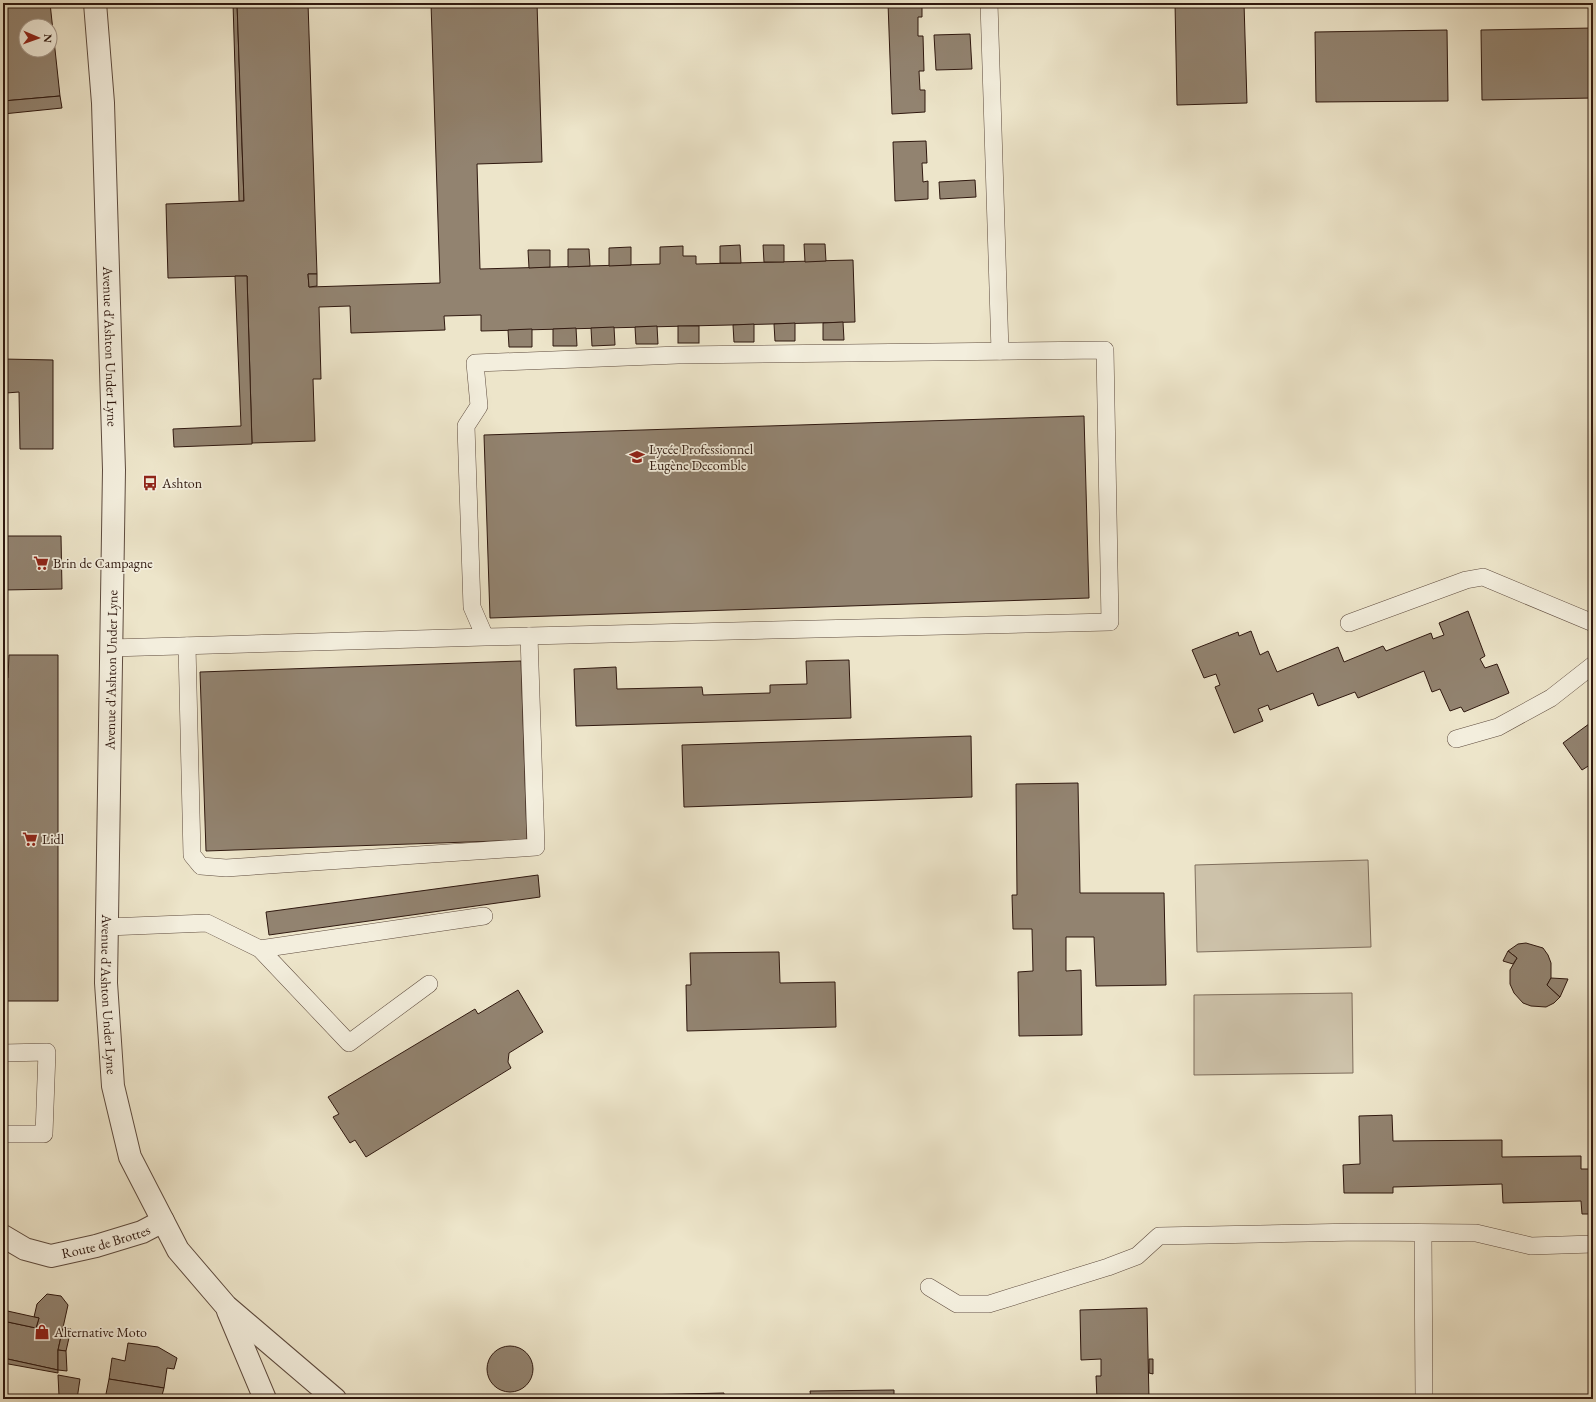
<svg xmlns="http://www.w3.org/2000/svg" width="1596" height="1402" font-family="'EB Garamond',serif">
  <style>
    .green { fill: #cdc2aa; stroke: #7e6d5c }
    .building { fill: #928370; stroke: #2f180f; fill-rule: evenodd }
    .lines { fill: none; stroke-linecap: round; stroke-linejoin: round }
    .service-casing { stroke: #5e4b3e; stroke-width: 18 }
    .tertiary-casing { stroke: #5e4b3e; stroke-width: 24 }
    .service { stroke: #f3eedd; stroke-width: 17 }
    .tertiary { stroke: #f3eedd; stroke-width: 22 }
    .labels { text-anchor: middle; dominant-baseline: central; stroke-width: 3.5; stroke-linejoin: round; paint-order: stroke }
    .street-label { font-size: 14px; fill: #2f180f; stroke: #f3eedd }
    .poi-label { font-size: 14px; fill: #2f180f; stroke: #f3eedd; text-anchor: start }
  </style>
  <rect width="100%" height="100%" fill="#ede5ca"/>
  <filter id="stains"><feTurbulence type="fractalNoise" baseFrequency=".005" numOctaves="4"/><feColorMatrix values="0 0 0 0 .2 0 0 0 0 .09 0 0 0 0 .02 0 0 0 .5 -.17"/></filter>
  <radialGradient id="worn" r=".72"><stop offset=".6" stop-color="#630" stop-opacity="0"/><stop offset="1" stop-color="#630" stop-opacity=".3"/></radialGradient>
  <!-- green -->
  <g class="green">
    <polygon points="1368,860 1371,947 1197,952 1195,865"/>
    <polygon points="1352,993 1353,1073 1194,1075 1194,995"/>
  </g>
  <!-- building -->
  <g class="building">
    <path d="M3,3H50L60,96L3,101ZM26,26H50V50H26Z"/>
    <polygon points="233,3 237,3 244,201 239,201"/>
    <polygon points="237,3 308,3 317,274 308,274 309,287 440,283 431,3 537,3 542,162 477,164 480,269 660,264 660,247 683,246 683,256 696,256 696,264 853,260 855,322 481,331 481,315 444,316 445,330 351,333 350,306 319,307 321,379 313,379 315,441 252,443 247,276 168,278 166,204 244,201"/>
    <polygon points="888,3 922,3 922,17 918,17 918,36 923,36 924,71 919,71 920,90 925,90 925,112 892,114"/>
    <polygon points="1175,3 1244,3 1247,103 1177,105"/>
    <polygon points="1593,28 1593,98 1482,100 1481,30"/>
    <polygon points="1447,30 1448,101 1316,102 1315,32"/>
    <polygon points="970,34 972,69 936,70 934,35"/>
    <polygon points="60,96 62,108 3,114 3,101"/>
    <polygon points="926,141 927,163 922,163 923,182 928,181 928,199 895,201 893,142"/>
    <polygon points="975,180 976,197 940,199 939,182"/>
    <polygon points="804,244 825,244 826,261 805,262"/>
    <polygon points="740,245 741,263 720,263 720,246"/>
    <polygon points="763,245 784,245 784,262 764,262"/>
    <polygon points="631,247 631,265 609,266 609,248"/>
    <polygon points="568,249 589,249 590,266 568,267"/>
    <polygon points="528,250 550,250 550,267 529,268"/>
    <polygon points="308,274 317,274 317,286 309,287"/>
    <polygon points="235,276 247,276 252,444 174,447 173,429 241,426"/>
    <polygon points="843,322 844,340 823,340 823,323"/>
    <polygon points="795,323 795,341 775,341 774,324"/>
    <polygon points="754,324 754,342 734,342 733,325"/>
    <polygon points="657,326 658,344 636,344 635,327"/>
    <rect x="678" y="326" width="21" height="17"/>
    <polygon points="614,327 615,345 592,346 591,328"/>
    <polygon points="576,328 577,346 553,346 553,329"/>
    <polygon points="532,329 532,347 509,347 508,330"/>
    <polygon points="3,359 53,360 53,449 20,449 19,392 6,393"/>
    <polygon points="1084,416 1089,598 490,618 484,435"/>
    <polygon points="3,536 61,536 62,589 3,590"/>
    <polygon points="1468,611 1485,656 1480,659 1485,668 1497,664 1509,693 1464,712 1461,707 1450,711 1440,689 1432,692 1424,671 1358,698 1355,692 1318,706 1313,693 1270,710 1268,705 1258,709 1263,721 1234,733 1215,687 1220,685 1216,674 1204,678 1192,650 1238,632 1239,636 1251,631 1260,655 1268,651 1277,672 1338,647 1344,662 1383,646 1386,651 1431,633 1433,639 1444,635 1439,623"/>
    <polygon points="9,655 58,655 58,1001 3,1001 3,678 8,678"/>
    <polygon points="849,660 851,718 576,726 574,669 616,667 617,689 702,687 703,695 770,693 770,685 807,684 806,661"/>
    <polygon points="521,661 527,840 206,851 200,672"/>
    <polygon points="1593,721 1593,763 1582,770 1563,743"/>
    <polygon points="971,736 972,797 684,807 682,745"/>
    <polygon points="1078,783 1080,893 1164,893 1166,985 1096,986 1094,937 1066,937 1066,971 1081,970 1082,1035 1019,1036 1018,972 1033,971 1032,929 1013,929 1012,895 1017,895 1016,784"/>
    <polygon points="538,875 540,897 269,935 266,912"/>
    <polygon points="1526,943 1543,948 1548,955 1551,963 1551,978 1547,985 1560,997 1554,1003 1546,1007 1531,1006 1523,1003 1514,993 1510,984 1510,970 1517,958 1508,951 1518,944"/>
    <polygon points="1508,951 1517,958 1513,964 1503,961"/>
    <polygon points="779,952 780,983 835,982 836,1027 687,1031 686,985 691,985 690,953"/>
    <polygon points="1551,978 1568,979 1560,997 1547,985"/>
    <polygon points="518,990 543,1032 509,1053 508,1062 511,1068 366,1157 355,1140 350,1143 333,1117 339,1114 328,1097 475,1009 478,1014"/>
    <polygon points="1392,1115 1393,1141 1502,1140 1502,1157 1581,1156 1581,1169 1593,1169 1593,1214 1582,1214 1581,1201 1503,1203 1502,1184 1393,1187 1393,1193 1344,1193 1343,1165 1360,1164 1359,1116"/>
    <polygon points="47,1294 61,1296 68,1305 58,1350 58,1370 3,1358 3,1321 36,1328 39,1318 34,1317 37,1304"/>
    <polygon points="1147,1308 1149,1399 1097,1399 1096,1376 1101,1376 1101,1359 1081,1360 1080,1310"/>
    <polygon points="3,1310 39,1318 36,1328 3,1321"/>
    <polygon points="63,1328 71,1329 66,1351 58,1350"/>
    <polygon points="128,1343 158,1347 177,1358 174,1369 167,1368 164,1388 109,1379 112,1358 125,1361"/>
    <circle cx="510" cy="1369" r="23"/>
    <polygon points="58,1350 66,1351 67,1371 58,1370"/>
    <polygon points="3,1358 58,1370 58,1373 3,1363"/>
    <polygon points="1149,1359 1153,1359 1153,1374 1149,1373"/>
    <polygon points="58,1375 80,1379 77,1399 59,1396"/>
    <polygon points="109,1379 164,1388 161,1399 105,1399"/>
    <polygon points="894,1390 894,1399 811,1399 810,1391"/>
    <polygon points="724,1393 724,1399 641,1399 641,1395"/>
  </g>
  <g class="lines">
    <!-- service casing -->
    <g class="service-casing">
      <g id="service">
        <polyline points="989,3 1000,351"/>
        <polyline points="1349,623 1466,580 1483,577 1593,623"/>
        <polyline points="187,646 192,855 201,866 226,868 536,847 529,636"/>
        <polyline points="111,648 485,637 1110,622 1105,350 678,355 475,363 479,406 466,426 472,607 485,637"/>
        <polyline points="1456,739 1498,727 1551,698 1593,665"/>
        <polyline points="107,927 207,923 260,949 349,1043 429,984"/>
        <polyline points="260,949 484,916"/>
        <polyline points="3,1053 47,1052 44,1134 3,1134"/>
        <polyline points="1423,1233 1424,1399"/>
        <polyline points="929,1287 957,1304 989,1304 1108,1267 1137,1256 1159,1236 1359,1232 1476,1233 1531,1246 1593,1244"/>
      </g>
    </g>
    <!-- tertiary casing -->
    <g class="tertiary-casing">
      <g id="tertiary">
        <path id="s1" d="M95,3L103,103L114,470L106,983L113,1086L130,1157L178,1250L226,1306L335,1399"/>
        <path id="s2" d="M3,1236L25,1249L51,1256L96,1246L142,1232L163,1221"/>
        <polyline points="228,1311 265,1399"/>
      </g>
    </g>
    <!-- service -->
    <use href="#service" class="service"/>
    <!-- tertiary -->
    <use href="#tertiary" class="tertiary"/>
  </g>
  <!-- icons -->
  <defs>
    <g id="school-bare" transform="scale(1.2)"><path d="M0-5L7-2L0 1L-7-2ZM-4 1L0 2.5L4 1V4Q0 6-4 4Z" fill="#8f2418" stroke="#f3eedd" stroke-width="2.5" paint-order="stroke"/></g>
    <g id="bus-bare" transform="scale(1.2)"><path d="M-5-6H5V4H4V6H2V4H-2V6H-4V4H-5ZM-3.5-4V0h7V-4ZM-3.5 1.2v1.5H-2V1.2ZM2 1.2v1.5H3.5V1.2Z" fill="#8f2418" stroke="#f3eedd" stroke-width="2.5" paint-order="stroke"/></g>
    <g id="supermarket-bare" transform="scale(1.2)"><path d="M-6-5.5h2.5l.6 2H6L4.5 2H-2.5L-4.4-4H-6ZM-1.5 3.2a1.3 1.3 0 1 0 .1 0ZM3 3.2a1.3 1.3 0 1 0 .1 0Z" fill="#8f2418" stroke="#f3eedd" stroke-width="2.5" paint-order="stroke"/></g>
    <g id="shop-bare" transform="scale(1.2)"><path d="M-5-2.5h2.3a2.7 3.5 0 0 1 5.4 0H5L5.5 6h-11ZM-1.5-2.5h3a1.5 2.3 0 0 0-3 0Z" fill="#8f2418" stroke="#f3eedd" stroke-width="2.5" paint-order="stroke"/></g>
  </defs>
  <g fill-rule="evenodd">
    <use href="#school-bare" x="637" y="457"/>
    <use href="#bus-bare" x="150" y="483"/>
    <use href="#supermarket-bare" x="41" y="563"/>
    <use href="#supermarket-bare" x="30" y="839"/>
    <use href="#shop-bare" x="42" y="1332"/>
  </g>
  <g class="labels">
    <!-- street labels -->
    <g class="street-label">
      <text stroke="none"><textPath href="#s1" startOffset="344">Avenue d'Ashton Under Lyne</textPath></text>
      <text transform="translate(111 670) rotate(-89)">Avenue d'Ashton Under Lyne</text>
      <text stroke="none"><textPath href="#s1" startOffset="992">Avenue d'Ashton Under Lyne</textPath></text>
      <text stroke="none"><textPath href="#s2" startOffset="109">Route de Brottes</textPath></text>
    </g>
    <!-- poi labels -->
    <g class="poi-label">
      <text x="649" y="449">Lycée Professionnel<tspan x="649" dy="16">Eugène Decomble</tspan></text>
      <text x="162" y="483">Ashton</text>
      <text x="53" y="563">Brin de Campagne</text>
      <text x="42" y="839">Lidl</text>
      <text x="54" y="1332">Alternative Moto</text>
    </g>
  </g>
  <!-- margin -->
  <rect width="1596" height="1402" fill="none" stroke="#ede5ca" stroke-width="16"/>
  <rect x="4" y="4" width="1588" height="1394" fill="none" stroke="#2f180f" stroke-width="2"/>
  <rect x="8" y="8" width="1580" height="1386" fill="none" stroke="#2f180f"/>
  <!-- north arrow -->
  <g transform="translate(38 38) rotate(92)"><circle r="19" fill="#f3eedd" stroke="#a5988b"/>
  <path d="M0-3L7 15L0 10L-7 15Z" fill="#8f2418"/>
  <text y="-6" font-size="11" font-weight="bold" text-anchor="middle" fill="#2f180f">N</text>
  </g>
  <rect width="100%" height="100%" filter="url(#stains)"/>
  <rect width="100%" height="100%" fill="url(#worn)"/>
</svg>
